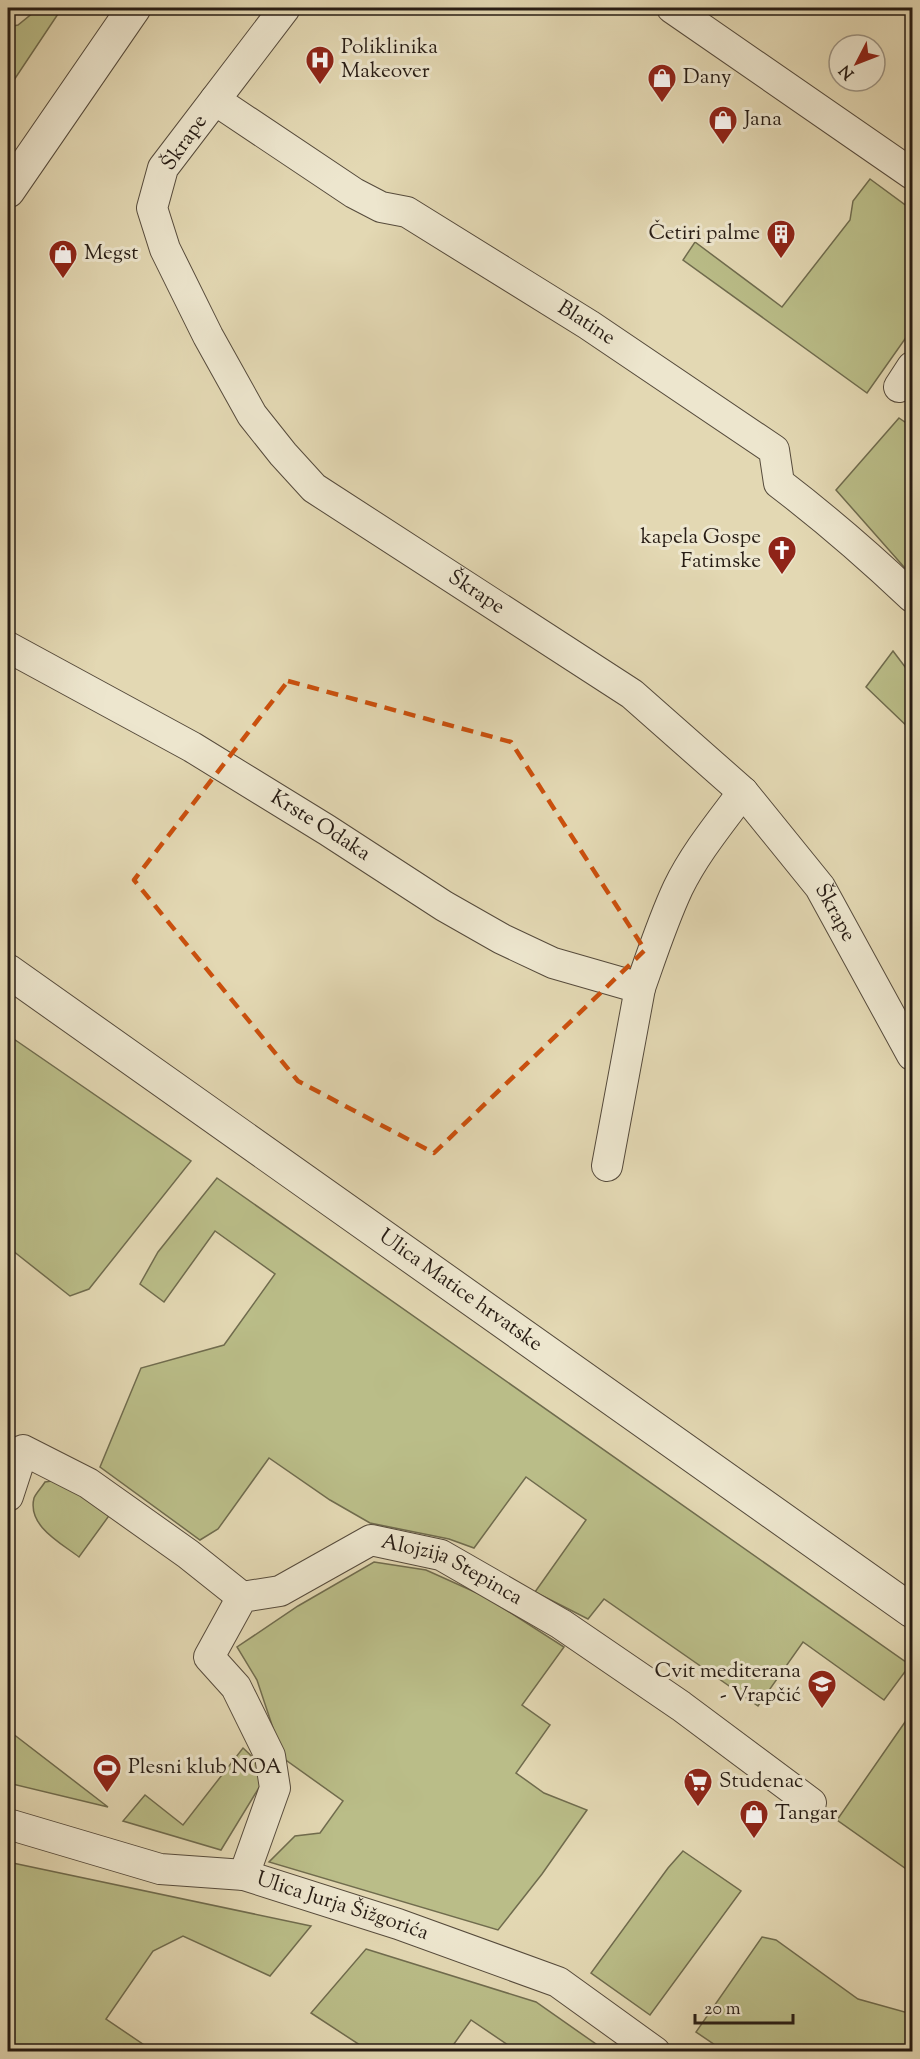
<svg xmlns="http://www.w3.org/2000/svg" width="920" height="2059" font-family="'Sorts Mill Goudy',serif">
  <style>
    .green { fill: #babd88; stroke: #706c4e; stroke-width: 1.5 }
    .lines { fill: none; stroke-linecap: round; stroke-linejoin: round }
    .minor-casing { stroke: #564b3c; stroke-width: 32 }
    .tertiary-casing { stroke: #564b3c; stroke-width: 35 }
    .minor { stroke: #ede6ce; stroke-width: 30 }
    .tertiary { stroke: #ede6ce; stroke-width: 33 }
    .marked { fill: none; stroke: #cb500d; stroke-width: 4.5; stroke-dasharray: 12 8; stroke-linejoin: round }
    .labels { text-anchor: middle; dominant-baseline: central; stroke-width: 6; stroke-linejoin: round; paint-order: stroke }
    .poi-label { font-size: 21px; fill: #271c14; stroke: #ede6ce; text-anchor: start }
    .street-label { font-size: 21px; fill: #271c14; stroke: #ede6ce }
  </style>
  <rect width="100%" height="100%" fill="#e3d8b3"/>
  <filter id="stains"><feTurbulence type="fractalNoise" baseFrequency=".00333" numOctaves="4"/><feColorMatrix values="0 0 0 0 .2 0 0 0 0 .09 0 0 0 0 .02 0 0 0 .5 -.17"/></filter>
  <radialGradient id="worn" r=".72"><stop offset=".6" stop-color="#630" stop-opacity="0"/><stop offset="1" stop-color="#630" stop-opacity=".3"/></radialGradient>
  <!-- green -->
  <g class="green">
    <polygon points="39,8 62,8 8,89 8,27 18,25"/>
    <polygon points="870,179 912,210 912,329 867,393 683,260 695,242 782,307 850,220 853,201"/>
    <polygon points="899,418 912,427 912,576 836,490"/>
    <polygon points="893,651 912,676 912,731 866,687"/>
    <polygon points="8,1035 191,1161 89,1289 70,1296 8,1247"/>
    <polygon points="217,1178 910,1665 884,1700 803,1642 758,1706 604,1599 588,1619 535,1592 586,1520 526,1477 474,1548 449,1539 370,1523 330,1500 269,1458 218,1529 200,1540 100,1467 141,1368 224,1345 275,1274 215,1231 164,1302 140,1284 158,1252"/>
    <path d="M65,1479L111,1513L79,1557C61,1543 27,1526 34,1498C36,1493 42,1487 45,1482Z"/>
    <polygon points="374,1562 426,1570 486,1597 564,1647 522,1705 550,1725 516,1773 544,1793 587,1810 542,1874 498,1930 269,1862 295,1836 320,1833 343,1801 283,1758 257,1680 237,1647 298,1606"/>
    <polygon points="912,1712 912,1873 837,1820"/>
    <polygon points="8,1730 108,1807 8,1783"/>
    <polygon points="243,1748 260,1764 260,1786 221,1850 123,1821 145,1795 183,1825"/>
    <polygon points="683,1851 741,1891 650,2015 591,1973 668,1868"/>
    <polygon points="8,1862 311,1926 270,1976 183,1936 153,1951 106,2019 153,2051 8,2051"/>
    <polygon points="762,1937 776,1940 858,1999 912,2014 912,2051 724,2051 696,2032"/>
    <polygon points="366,1949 536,2002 606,2051 517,2051 471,2020 449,2051 369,2051 311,2013"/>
  </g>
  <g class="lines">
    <!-- minor casing -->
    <g class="minor-casing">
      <g id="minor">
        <path id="s1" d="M285,8L163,168L152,208L165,249L208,336L252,415L283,454L314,488L632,694L743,792L820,887L912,1055"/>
        <polyline points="672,8 912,174"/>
        <path id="s2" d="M215,100L354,193L381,207L407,212L589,325L774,450L779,483C826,519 870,557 912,597"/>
        <polyline points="899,387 912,367"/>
        <path id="s3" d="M8,647L192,747L327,830L444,906L502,939L553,963L640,988C652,954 663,920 678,888C695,853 720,823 743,792"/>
        <polyline points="607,1166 640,988"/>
        <polyline points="8,1496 23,1450 88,1483 188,1554 242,1597"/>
        <path id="s4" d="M8,1824L160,1869L244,1875L398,1924L558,1982L655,2052"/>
        <path id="s5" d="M244,1875L275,1788L270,1756L236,1687L209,1657L242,1597L280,1591L371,1540L441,1555L561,1624L681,1706L811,1803"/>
      </g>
    </g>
    <!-- tertiary casing -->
    <g class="tertiary-casing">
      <g id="tertiary">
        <polyline points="8,191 134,8"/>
        <path id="s6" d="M8,971L912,1611"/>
      </g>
    </g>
    <!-- minor -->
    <use href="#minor" class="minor"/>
    <!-- tertiary -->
    <use href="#tertiary" class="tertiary"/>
  </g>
  <!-- marked area -->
  <path class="marked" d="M288,681L511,742L645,950L434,1153L298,1081L134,880Z"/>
  <!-- icons -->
  <defs>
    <g id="hospital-pin" transform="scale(1.5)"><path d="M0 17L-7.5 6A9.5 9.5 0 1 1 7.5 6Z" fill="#8f2418" stroke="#ede6ce"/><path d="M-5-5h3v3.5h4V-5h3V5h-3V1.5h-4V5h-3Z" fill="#fff"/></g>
    <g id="shop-pin" transform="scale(1.5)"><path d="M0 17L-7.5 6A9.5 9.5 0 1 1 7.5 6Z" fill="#8f2418" stroke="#ede6ce"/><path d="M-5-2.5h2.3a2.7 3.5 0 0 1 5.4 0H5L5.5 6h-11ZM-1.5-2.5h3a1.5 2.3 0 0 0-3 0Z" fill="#fff"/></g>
    <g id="building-pin" transform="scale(1.5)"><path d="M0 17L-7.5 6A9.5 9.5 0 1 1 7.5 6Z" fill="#8f2418" stroke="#ede6ce"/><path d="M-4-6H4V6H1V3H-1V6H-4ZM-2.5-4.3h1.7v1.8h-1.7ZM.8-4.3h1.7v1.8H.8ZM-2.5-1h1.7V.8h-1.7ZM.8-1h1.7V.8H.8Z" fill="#fff"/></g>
    <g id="church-pin" transform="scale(1.5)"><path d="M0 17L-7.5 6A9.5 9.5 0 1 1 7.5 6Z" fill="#8f2418" stroke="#ede6ce"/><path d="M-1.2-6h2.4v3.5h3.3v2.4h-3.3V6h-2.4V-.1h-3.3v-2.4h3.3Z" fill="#fff"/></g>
    <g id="school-pin" transform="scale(1.5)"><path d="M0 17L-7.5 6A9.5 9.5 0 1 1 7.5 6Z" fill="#8f2418" stroke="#ede6ce"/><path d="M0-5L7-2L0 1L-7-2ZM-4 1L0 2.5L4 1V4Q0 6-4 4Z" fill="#fff"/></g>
    <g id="stadium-pin" transform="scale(1.5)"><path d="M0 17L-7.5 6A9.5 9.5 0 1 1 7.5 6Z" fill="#8f2418" stroke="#ede6ce"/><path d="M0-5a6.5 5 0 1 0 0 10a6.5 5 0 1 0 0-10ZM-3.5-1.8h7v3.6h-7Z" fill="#fff"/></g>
    <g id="supermarket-pin" transform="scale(1.5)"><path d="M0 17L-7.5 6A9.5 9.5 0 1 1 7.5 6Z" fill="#8f2418" stroke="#ede6ce"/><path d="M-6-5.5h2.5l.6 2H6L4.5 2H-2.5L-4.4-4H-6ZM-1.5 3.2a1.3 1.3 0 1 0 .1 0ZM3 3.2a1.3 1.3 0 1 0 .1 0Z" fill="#fff"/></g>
  </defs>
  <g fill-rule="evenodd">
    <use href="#hospital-pin" x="320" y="60"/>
    <use href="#shop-pin" x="662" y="78"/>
    <use href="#shop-pin" x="723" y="120"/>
    <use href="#building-pin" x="781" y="234"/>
    <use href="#shop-pin" x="63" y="254"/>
    <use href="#church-pin" x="782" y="550"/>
    <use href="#school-pin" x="822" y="1684"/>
    <use href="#stadium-pin" x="107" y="1768"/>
    <use href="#supermarket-pin" x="698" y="1782"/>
    <use href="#shop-pin" x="754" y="1814"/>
  </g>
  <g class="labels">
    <!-- poi labels -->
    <g class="poi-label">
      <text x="341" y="48">Poliklinika<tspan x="341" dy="24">Makeover</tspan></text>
      <text x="683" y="78">Dany</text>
      <text x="744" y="120">Jana</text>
      <text x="760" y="234" text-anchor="end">Četiri palme</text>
      <text x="84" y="254">Megst</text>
      <text x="761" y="538" text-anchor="end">kapela Gospe<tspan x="761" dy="24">Fatimske</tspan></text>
      <text x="801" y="1672" text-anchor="end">Cvit mediterana<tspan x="801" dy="24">- Vrapčić</tspan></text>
      <text x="128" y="1768">Plesni klub NOA</text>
      <text x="719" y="1782">Studenac</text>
      <text x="775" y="1814">Tangar</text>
    </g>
    <!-- street labels -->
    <g class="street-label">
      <text transform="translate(185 143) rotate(-55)">Škrape</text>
      <text stroke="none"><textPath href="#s2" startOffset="435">Blatine</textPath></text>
      <text stroke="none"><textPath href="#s1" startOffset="762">Škrape</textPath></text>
      <text stroke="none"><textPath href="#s3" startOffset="360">Krste Odaka</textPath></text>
      <text stroke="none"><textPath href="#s1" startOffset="1248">Škrape</textPath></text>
      <text stroke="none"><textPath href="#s6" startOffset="554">Ulica Matice hrvatske</textPath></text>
      <text stroke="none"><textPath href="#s5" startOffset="540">Alojzija Stepinca</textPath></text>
      <text stroke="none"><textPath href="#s4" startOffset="346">Ulica Jurja Šižgorića</textPath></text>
    </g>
  </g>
  <!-- margin -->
  <rect width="920" height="2059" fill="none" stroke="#e3d8b3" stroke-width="30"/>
  <rect x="9" y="9" width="902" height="2041" fill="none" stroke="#271c14" stroke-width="3"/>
  <rect x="15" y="15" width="890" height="2029" fill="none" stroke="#271c14" stroke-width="1.5"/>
  <!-- north arrow -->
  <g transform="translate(857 63) rotate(228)"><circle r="28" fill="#ede6ce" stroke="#9e9584" stroke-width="1.5"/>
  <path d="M0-4.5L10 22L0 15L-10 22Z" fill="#8f2418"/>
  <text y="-9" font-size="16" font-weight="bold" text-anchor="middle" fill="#271c14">N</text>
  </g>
  <!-- scale -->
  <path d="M695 2014v9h98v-9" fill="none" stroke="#271c14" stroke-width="3"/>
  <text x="704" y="2014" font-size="18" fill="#271c14" stroke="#ede6ce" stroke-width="4.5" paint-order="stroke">20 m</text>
  <rect width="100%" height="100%" filter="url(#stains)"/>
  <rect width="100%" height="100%" fill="url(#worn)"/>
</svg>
